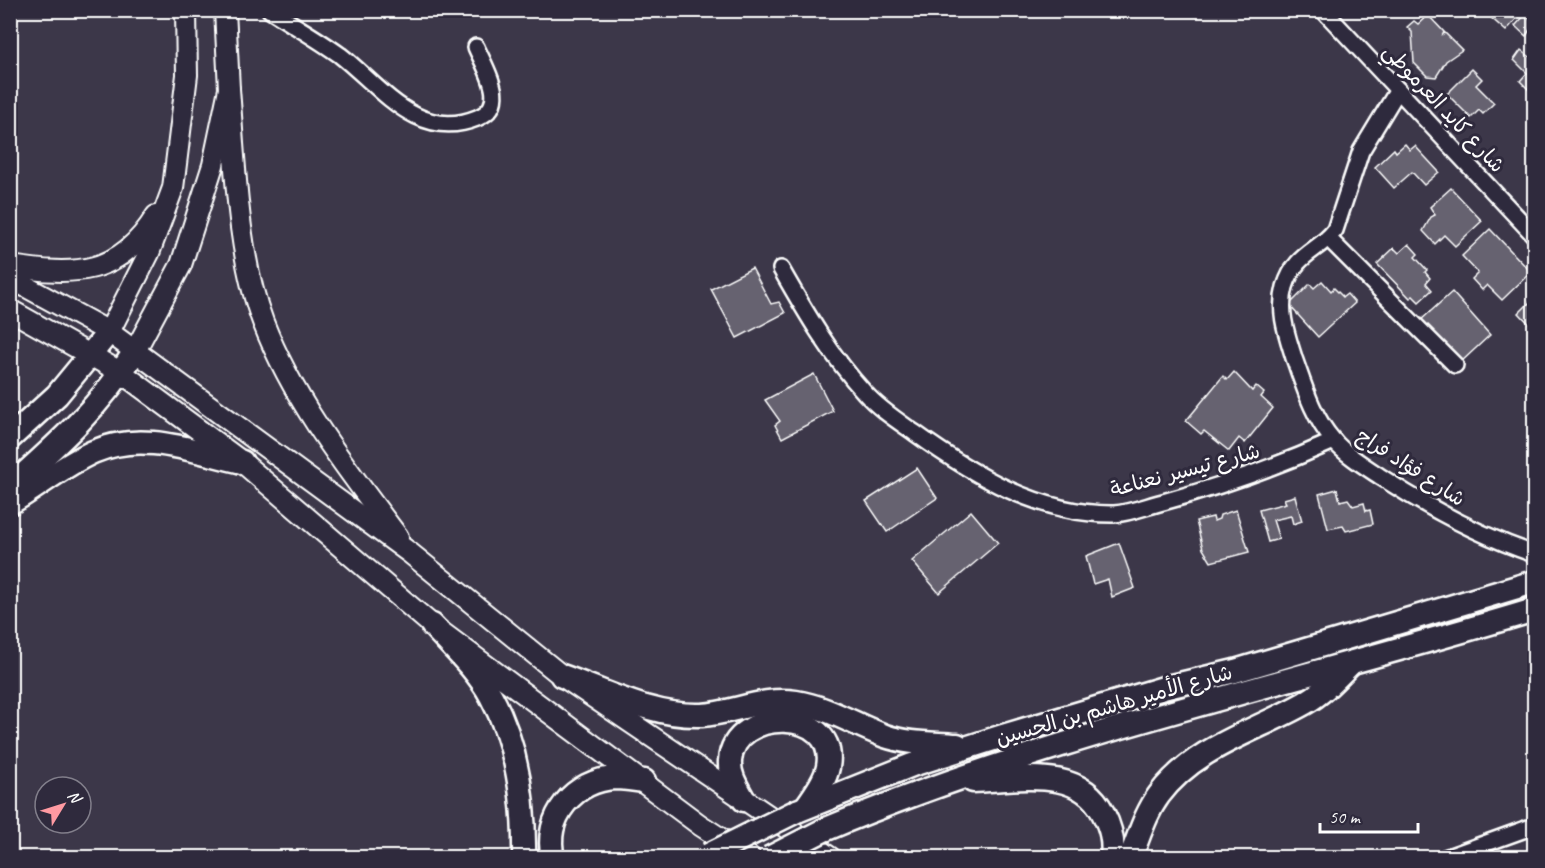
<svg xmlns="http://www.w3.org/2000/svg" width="1545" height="868" font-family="Caveat,'Playpen Sans Arabic',sans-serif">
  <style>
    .building { fill: #666270; stroke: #fff; stroke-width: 1.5 }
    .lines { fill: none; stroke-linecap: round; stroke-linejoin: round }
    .minor-casing { stroke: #fff; stroke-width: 20 }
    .major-casing { stroke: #fff; stroke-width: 24 }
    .highway-casing { stroke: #fff; stroke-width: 27 }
    .minor { stroke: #2f2a3d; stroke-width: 15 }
    .major { stroke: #2f2a3d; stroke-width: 20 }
    .highway { stroke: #2f2a3d; stroke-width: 22 }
    .highway-bridge-casing { stroke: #fff; stroke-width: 27; stroke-linecap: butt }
    .highway-bridge { stroke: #2f2a3d; stroke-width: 22 }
    .labels { text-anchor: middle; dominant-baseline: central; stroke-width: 6; stroke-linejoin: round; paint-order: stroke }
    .street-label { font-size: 21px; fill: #fff; stroke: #2f2a3d }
  </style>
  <rect width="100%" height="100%" fill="#3c3749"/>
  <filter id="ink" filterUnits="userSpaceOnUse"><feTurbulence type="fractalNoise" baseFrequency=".0167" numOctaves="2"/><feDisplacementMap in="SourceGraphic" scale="12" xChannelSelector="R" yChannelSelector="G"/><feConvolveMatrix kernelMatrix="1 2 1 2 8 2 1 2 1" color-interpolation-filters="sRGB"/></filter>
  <g filter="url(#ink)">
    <!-- building -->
    <g class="building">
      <polygon points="1491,10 1524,10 1506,31 1488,15"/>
      <polygon points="1428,15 1444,32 1443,34 1445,33 1462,50 1446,61 1436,77 1427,76 1414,63 1412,32 1407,27 1414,21 1418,24"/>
      <polygon points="1525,15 1534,23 1526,36 1515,26"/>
      <polygon points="1521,50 1534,60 1534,89 1531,92 1520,81 1527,73 1514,60"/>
      <polygon points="1472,69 1482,79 1476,85 1494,103 1483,114 1479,110 1471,118 1447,94"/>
      <polygon points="1405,144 1410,150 1415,146 1439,172 1424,185 1412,172 1394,188 1375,167 1394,149 1396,152"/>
      <polygon points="1451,188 1482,221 1455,246 1444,235 1435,244 1423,231 1431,217 1435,215 1430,207"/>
      <polygon points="1490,229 1531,272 1502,300 1487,285 1482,290 1472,279 1478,273 1462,256"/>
      <polygon points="1409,244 1418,254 1415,257 1427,270 1425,272 1430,278 1426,283 1432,290 1419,302 1413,296 1410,298 1377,264 1394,248 1399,253"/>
      <polygon points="752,268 771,304 779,302 785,313 737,338 711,289"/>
      <polygon points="1322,281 1331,291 1334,288 1343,297 1347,294 1355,303 1318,337 1289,305 1310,284 1314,288"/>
      <polygon points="1452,292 1490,335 1460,363 1421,320"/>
      <polygon points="1534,298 1534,329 1519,313"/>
      <polygon points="1234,372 1252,391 1256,386 1264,393 1261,397 1273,408 1245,443 1239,438 1229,451 1204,431 1201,434 1186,421 1223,376 1227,380"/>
      <polygon points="814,374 833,411 782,438 775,425 780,421 765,400"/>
      <polygon points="917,468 937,498 887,532 866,501"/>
      <polygon points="1337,489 1340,501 1348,499 1353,506 1364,503 1366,511 1370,510 1373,524 1346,531 1343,526 1328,529 1319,494"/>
      <polygon points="1295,496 1302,521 1293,524 1291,516 1273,520 1279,539 1268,542 1259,510 1286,503 1284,499"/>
      <polygon points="1236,510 1249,552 1211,562 1203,549 1196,521 1213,517 1214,521 1219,519 1220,515"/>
      <polygon points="971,511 998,543 939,593 912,561"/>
      <polygon points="1119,543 1135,588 1112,597 1108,579 1093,584 1086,556"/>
    </g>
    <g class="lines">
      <!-- minor casing -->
      <g class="minor-casing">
        <g id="minor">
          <path d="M270,10C293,25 318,39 340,55C381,87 418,142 477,118C510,105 486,70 476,47"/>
          <polyline points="1323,10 1534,235"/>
          <path d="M1398,90L1361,151L1335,230C1317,253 1296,252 1285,287C1278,312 1287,335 1294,358C1304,386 1313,417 1333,440C1347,456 1366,467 1384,479C1432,510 1481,536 1534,554"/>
          <polyline points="1328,238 1455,365"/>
          <path d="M781,269C806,313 831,356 865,393C879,409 898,421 915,433C973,475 1040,515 1114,514C1130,513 1147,506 1163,502C1222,486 1278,466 1334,441"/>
          <polyline points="1445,858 1534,826"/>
        </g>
      </g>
      <!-- major casing -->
      <g class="major-casing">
        <g id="major">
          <path d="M229,89C235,161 237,254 263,322C294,402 347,469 398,537"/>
          <path d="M10,266C75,276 119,276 156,216"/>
          <polyline points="10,278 109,332 410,553 562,676 831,858"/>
          <polyline points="10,310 122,373 242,462 432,625 700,825 751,858"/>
          <polyline points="109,332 149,253 173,188 187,75 186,10"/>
          <polyline points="135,351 181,265 213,165 229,89 225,10"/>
        </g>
      </g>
      <!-- highway casing -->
      <g class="highway-casing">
        <g id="highway">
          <polyline points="10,438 57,395 109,332"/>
          <path d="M10,487C57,445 102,405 135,351"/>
          <path d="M10,503C38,487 64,465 93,452C142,430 193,451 242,462"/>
          <path d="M432,625C452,647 477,670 491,696C517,744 525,804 524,858"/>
          <path d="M562,676C607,692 653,717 702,715C734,713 762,697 796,702C828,707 855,725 885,736C908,744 933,743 957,745"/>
          <path d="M973,781C1017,780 1079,765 1103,813C1111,828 1114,841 1112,858"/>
          <path d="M744,800C737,787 729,775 730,761C733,707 839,706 828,767C825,782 814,795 806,807"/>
          <polyline points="797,811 912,765 1003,736 1167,687 1235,671 1534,582"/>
          <path d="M824,830C1053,734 1297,682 1534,610"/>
          <path d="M553,858C543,817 574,780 616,778C625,778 635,780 644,781"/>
          <path d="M1130,858C1139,837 1145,814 1159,795C1196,746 1254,732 1305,703C1323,693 1336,678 1350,664"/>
        </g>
      </g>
      <!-- minor -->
      <use href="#minor" class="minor"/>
      <!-- major -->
      <use href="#major" class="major"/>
      <!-- highway -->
      <use href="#highway" class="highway"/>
      <!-- highway-bridge casing -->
      <g class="highway-bridge-casing">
        <g id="highway-bridge">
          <polyline points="708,855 797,811"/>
          <polyline points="769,858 824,830"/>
        </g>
      </g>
      <!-- highway-bridge -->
      <use href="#highway-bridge" class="highway-bridge"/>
    </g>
  </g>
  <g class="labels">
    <!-- street labels -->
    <g class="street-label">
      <text transform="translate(1444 108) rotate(47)">شارع كايد العرموطي</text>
      <text transform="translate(1411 467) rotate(33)">شارع فؤاد فراج</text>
      <text transform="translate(1185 470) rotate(-15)">شارع تيسير نعناعة</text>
      <text transform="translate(1114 705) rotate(-16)">شارع الأمير هاشم بن الحسين</text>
    </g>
  </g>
  <!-- margin -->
  <rect width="1545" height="868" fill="none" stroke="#2f2a3d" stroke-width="36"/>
  <rect x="18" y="18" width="1509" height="832" fill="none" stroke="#fff" stroke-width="2" filter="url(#ink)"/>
  <!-- north arrow -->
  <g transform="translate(63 805) rotate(52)"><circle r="28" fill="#2f2a3d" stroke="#827f8b" stroke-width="1.5"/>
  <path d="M0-4.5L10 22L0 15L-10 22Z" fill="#ff9aa2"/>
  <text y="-9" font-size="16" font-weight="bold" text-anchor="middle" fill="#ffffff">N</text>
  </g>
  <!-- scale -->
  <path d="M1320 823v9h98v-9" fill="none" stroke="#ffffff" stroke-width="3"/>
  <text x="1329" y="823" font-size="18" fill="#ffffff" stroke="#2f2a3d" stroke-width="4.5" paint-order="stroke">50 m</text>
</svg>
